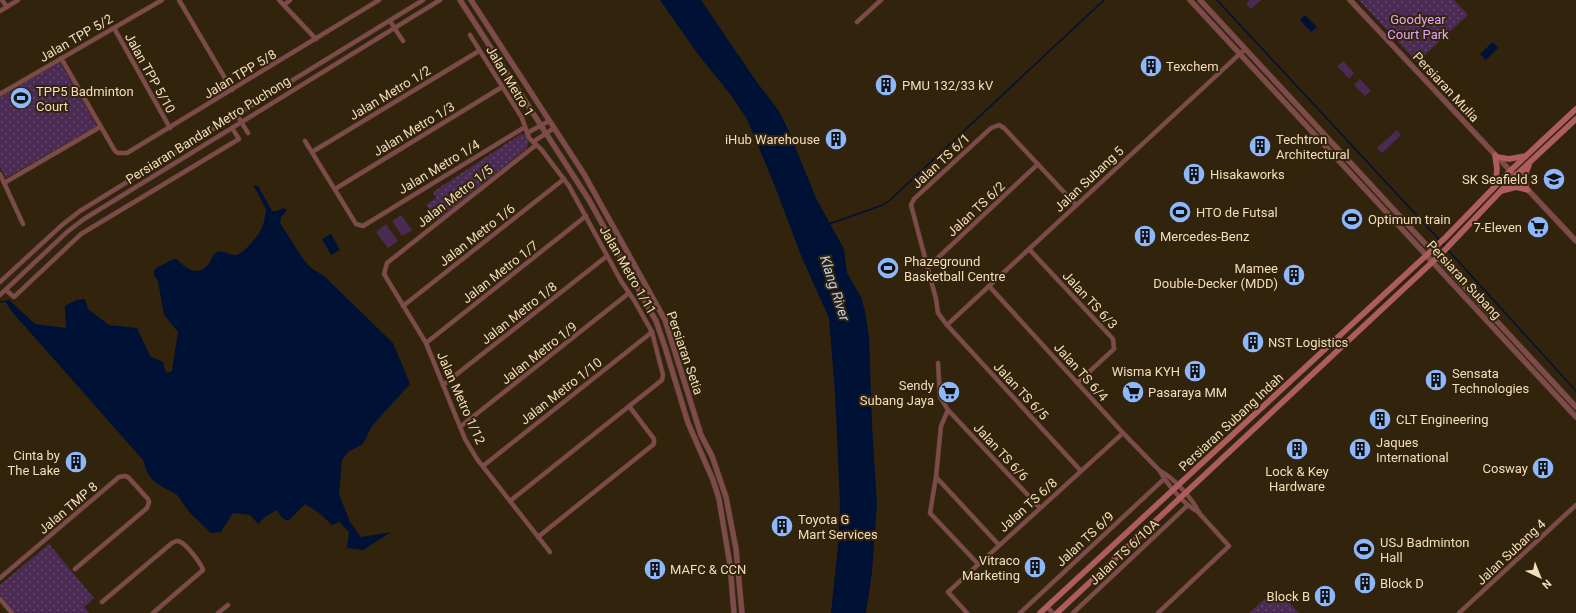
<svg xmlns="http://www.w3.org/2000/svg" width="1576" height="613" font-family="Roboto,sans-serif">
  <style>
    .grass { fill: url(#grass-dots) }
    .garden { fill: #4b2b54 }
    .water { fill: #001136 }
    .lines { fill: none; stroke-linecap: round; stroke-linejoin: round }
    .stream { stroke: #001136; stroke-width: 1.5 }
    .minor-casing { stroke: #514228; stroke-width: 5 }
    .tertiary-casing { stroke: #514228; stroke-width: 6 }
    .secondary-casing { stroke: #514228; stroke-width: 6 }
    .minor { stroke: #7e4a4b; stroke-width: 4 }
    .tertiary { stroke: #7e4a4b; stroke-width: 5 }
    .secondary { stroke: #ae5c5f; stroke-width: 5.5 }
    .labels { text-anchor: middle; dominant-baseline: central; stroke-width: 4; stroke-linejoin: round; paint-order: stroke }
    .park-label { font-size: 13px; fill: #e4a5f4; stroke: #32240c }
    .street-label { font-size: 13px; fill: #f5deba; stroke: #32240c }
    .poi-label { font-size: 13px; fill: #f5deba; stroke: #32240c; text-anchor: start }
    .water-label { font-size: 14px; font-style: italic; fill: #bbd0f0; stroke: #32240c }
  </style>
  <defs>
    <pattern id="grass-dots" width="8" height="8" patternUnits="userSpaceOnUse"><rect width="8" height="8" fill="#4b2b54"/><path d="M2 2h.1M6 6h.1" fill="none" stroke="#66496a" stroke-width="1.8" stroke-linecap="round"/></pattern>
  </defs>
  <rect width="100%" height="100%" fill="#32240c"/>
  <!-- grass -->
  <g class="grass">
    <polygon points="1359,0 1454,0 1468,15 1417,62"/>
    <polygon points="60,62 97,126 6,178 0,167 0,97"/>
    <path d="M521,134H524C529,139 530,143 526,149L438,219L426,205L436,198L433,192Z"/>
    <polygon points="49,544 94,598 84,607 89,613 15,613 0,595 0,585"/>
    <polygon points="1276,589 1299,613 1249,613"/>
  </g>
  <!-- garden -->
  <g class="garden">
    <polygon points="1250,0 1261,0 1251,9 1246,4"/>
    <polygon points="1401,7 1409,15 1404,20 1396,12"/>
    <polygon points="1431,13 1436,18 1426,27 1421,22"/>
    <polygon points="1343,61 1354,73 1349,79 1337,66"/>
    <polygon points="1360,79 1371,91 1365,96 1354,85"/>
    <polygon points="23,93 27,98 18,103 15,98"/>
    <polygon points="1397,130 1401,135 1382,153 1377,148"/>
    <polygon points="401,215 412,230 402,236 392,221"/>
    <polygon points="386,224 398,241 388,248 376,232"/>
  </g>
  <!-- water -->
  <g class="water">
    <polygon points="660,0 701,0 756,81 779,111 788,129 816,198 844,249 847,273 861,297 865,311 869,337 872,424 877,504 872,572 866,613 831,613 838,545 840,504 835,393 829,318 802,258 774,184 747,119 730,94 697,53"/>
    <polygon points="1305,15 1317,27 1311,32 1300,20"/>
    <polygon points="1493,42 1498,48 1486,60 1480,54"/>
    <path d="M253,185L258,186L272,211H277L284,208L287,210L281,217L280,223L304,260L311,268L324,276L393,343L410,384L372,426L363,444L348,452L342,460L339,494L350,522L361,537L391,532L363,550L347,548L349,532L339,522L332,525L319,513L305,504L288,521L282,518L277,510L265,517L258,524L250,515L233,513L221,532L211,533L190,513L177,495L159,485L151,478L147,472L143,460L13,313L6,303L8,299L35,324L66,328L65,306L76,300L85,299L88,309L109,325L137,328L150,356L163,362L166,373L172,371L178,332L164,315L158,281L154,275V271L156,268L174,259H177C187,270 199,278 210,262C212,258 213,254 217,252C223,250 229,255 235,255C243,255 257,237 261,230C264,224 265,216 266,209Z"/>
    <polygon points="331,234 340,250 331,255 322,239"/>
  </g>
  <g class="lines">
    <!-- stream -->
    <g class="stream">
      <polyline points="1217,0 1446,247"/>
      <polyline points="829,224 883,205 890,200 1104,0"/>
      <polyline points="1448,250 1576,391"/>
      <polyline points="0,302 7,301"/>
    </g>
    <!-- minor casing -->
    <g class="minor-casing">
      <g id="minor">
        <polyline points="2,0 7,7"/>
        <polyline points="179,0 232,90"/>
        <polyline points="279,0 316,39"/>
        <polyline points="284,5 290,0"/>
        <polyline points="0,11 18,0"/>
        <polyline points="390,21 403,41"/>
        <polyline points="857,22 881,0"/>
        <polyline points="114,28 170,128"/>
        <polyline points="470,35 522,118 529,138 541,149 569,186 621,281 634,300 652,332 663,375 662,380 510,501"/>
        <polyline points="61,58 115,151 118,153 127,153 379,0"/>
        <polyline points="0,94 162,0"/>
        <polyline points="237,115 248,133"/>
        <polyline points="527,133 549,121"/>
        <polyline points="305,141 356,224 363,226 525,127"/>
        <polyline points="533,142 554,128"/>
        <polyline points="536,145 387,263 384,274 426,343 465,439 477,459 550,552"/>
        <polyline points="312,152 479,51"/>
        <polyline points="0,174 23,224"/>
        <polyline points="4,183 100,127"/>
        <polyline points="335,189 502,87"/>
        <polyline points="1076,205 1004,128 999,125 991,128 914,199 911,205 936,299 938,313 947,325 1081,471"/>
        <polyline points="1029,249 1113,339 1114,349 1077,383"/>
        <polyline points="928,267 1038,164"/>
        <polyline points="0,282 62,225 80,211 423,0"/>
        <path d="M989,286L1123,433L1160,471C1173,477 1193,499 1199,513L1229,546L1158,613"/>
        <polyline points="6,290 14,297 81,234 239,139 232,128"/>
        <polyline points="0,295 67,232 84,219 440,0"/>
        <polyline points="403,306 564,179"/>
        <polyline points="947,325 1245,49"/>
        <polyline points="426,343 586,216"/>
        <polyline points="938,363 940,397 948,410 941,426 936,477 930,513 978,564"/>
        <polyline points="443,385 607,256"/>
        <polyline points="948,410 1040,508"/>
        <polyline points="460,427 629,293"/>
        <polyline points="483,466 652,332"/>
        <path d="M1160,471C1166,483 1186,507 1199,512"/>
        <polyline points="936,477 999,545"/>
        <polyline points="538,537 654,444 654,439 629,406"/>
        <polyline points="0,578 119,477 125,476 128,477 148,499 149,502 147,508 75,569"/>
        <polyline points="0,599 12,613"/>
        <path d="M102,602L172,543C174,542 175,541 178,541C185,542 201,563 203,570L153,613"/>
        <polyline points="1047,607 1053,613"/>
        <polyline points="218,613 228,605"/>
        <polyline points="967,613 948,592 1123,433"/>
        <polyline points="1020,613 1164,479"/>
        <polyline points="1073,613 1188,505"/>
        <polyline points="1459,613 1576,505"/>
      </g>
    </g>
    <!-- tertiary casing -->
    <g class="tertiary-casing">
      <g id="tertiary">
        <polyline points="460,0 589,200 656,321 665,347 688,423 713,480 719,499 730,565 734,613"/>
        <polyline points="471,0 584,174 665,320 701,435 712,456 726,497 736,549 742,613"/>
        <polyline points="1190,0 1576,417"/>
        <polyline points="1200,0 1576,407"/>
        <polyline points="1350,0 1576,241"/>
      </g>
    </g>
    <!-- secondary casing -->
    <g class="secondary-casing">
      <g id="secondary">
        <polyline points="1495,155 1497,169 1495,186"/>
        <polyline points="1497,157 1509,159 1526,156"/>
        <polyline points="1526,188 1525,175 1529,165"/>
        <polyline points="1501,191 1516,187 1528,190"/>
        <polyline points="1040,613 1445,238 1510,171 1576,109"/>
        <polyline points="1057,613 1442,253 1515,176 1576,119"/>
      </g>
    </g>
    <!-- minor -->
    <use href="#minor" class="minor"/>
    <!-- tertiary -->
    <use href="#tertiary" class="tertiary"/>
    <!-- secondary -->
    <use href="#secondary" class="secondary"/>
  </g>
  <!-- icons -->
  <defs>
    <g id="building-disc" transform="scale(1.15)"><circle r="9.5" fill="#8db9fc" stroke="#32240c"/><path d="M-4-6H4V6H1V3H-1V6H-4ZM-2.5-4.3h1.7v1.8h-1.7ZM.8-4.3h1.7v1.8H.8ZM-2.5-1h1.7V.8h-1.7ZM.8-1h1.7V.8H.8Z" fill="#111"/></g>
    <g id="stadium-disc" transform="scale(1.15)"><circle r="9.5" fill="#8db9fc" stroke="#32240c"/><path d="M0-5a6.5 5 0 1 0 0 10a6.5 5 0 1 0 0-10ZM-3.5-1.8h7v3.6h-7Z" fill="#111"/></g>
    <g id="school-disc" transform="scale(1.15)"><circle r="9.5" fill="#8db9fc" stroke="#32240c"/><path d="M0-5L7-2L0 1L-7-2ZM-4 1L0 2.5L4 1V4Q0 6-4 4Z" fill="#111"/></g>
    <g id="supermarket-disc" transform="scale(1.15)"><circle r="9.5" fill="#8db9fc" stroke="#32240c"/><path d="M-6-5.5h2.5l.6 2H6L4.5 2H-2.5L-4.4-4H-6ZM-1.5 3.2a1.3 1.3 0 1 0 .1 0ZM3 3.2a1.3 1.3 0 1 0 .1 0Z" fill="#111"/></g>
  </defs>
  <g fill-rule="evenodd">
    <use href="#building-disc" x="1151" y="66"/>
    <use href="#building-disc" x="886" y="85"/>
    <use href="#stadium-disc" x="21" y="98"/>
    <use href="#building-disc" x="836" y="139"/>
    <use href="#building-disc" x="1260" y="146"/>
    <use href="#building-disc" x="1194" y="174"/>
    <use href="#school-disc" x="1554" y="179"/>
    <use href="#stadium-disc" x="1180" y="212"/>
    <use href="#stadium-disc" x="1352" y="219"/>
    <use href="#supermarket-disc" x="1538" y="227"/>
    <use href="#building-disc" x="1145" y="236"/>
    <use href="#stadium-disc" x="888" y="268"/>
    <use href="#building-disc" x="1294" y="275"/>
    <use href="#building-disc" x="1253" y="342"/>
    <use href="#building-disc" x="1195" y="371"/>
    <use href="#building-disc" x="1436" y="380"/>
    <use href="#supermarket-disc" x="949" y="392"/>
    <use href="#supermarket-disc" x="1133" y="392"/>
    <use href="#building-disc" x="1380" y="419"/>
    <use href="#building-disc" x="1297" y="449"/>
    <use href="#building-disc" x="1360" y="449"/>
    <use href="#building-disc" x="76" y="462"/>
    <use href="#building-disc" x="1543" y="468"/>
    <use href="#building-disc" x="782" y="526"/>
    <use href="#stadium-disc" x="1364" y="549"/>
    <use href="#building-disc" x="1035" y="567"/>
    <use href="#building-disc" x="655" y="569"/>
    <use href="#building-disc" x="1365" y="583"/>
    <use href="#building-disc" x="1325" y="596"/>
  </g>
  <g class="labels">
    <!-- park labels -->
    <g class="park-label">
      <text x="1418" y="19">Goodyear<tspan x="1418" dy="15">Court Park</tspan></text>
    </g>
    <!-- street labels -->
    <g class="street-label">
      <text transform="translate(76 38) rotate(-30)">Jalan TPP 5/2</text>
      <text transform="translate(150 73) rotate(61)">Jalan TPP 5/10</text>
      <text transform="translate(240 74) rotate(-31)">Jalan TPP 5/8</text>
      <text transform="translate(510 81) rotate(59)">Jalan Metro 1</text>
      <text transform="translate(1446 87) rotate(47)">Persiaran Mulia</text>
      <text transform="translate(390 93) rotate(-31)">Jalan Metro 1/2</text>
      <text transform="translate(414 129) rotate(-31)">Jalan Metro 1/3</text>
      <text transform="translate(208 130) rotate(-32)">Persiaran Bandar Metro Puchong</text>
      <text transform="translate(941 161) rotate(-43)">Jalan TS 6/1</text>
      <text transform="translate(439 167) rotate(-31)">Jalan Metro 1/4</text>
      <text transform="translate(1089 179) rotate(-43)">Jalan Subang 5</text>
      <text transform="translate(455 196) rotate(-38)">Jalan Metro 1/5</text>
      <text transform="translate(976 209) rotate(-43)">Jalan TS 6/2</text>
      <text transform="translate(477 235) rotate(-38)">Jalan Metro 1/6</text>
      <text transform="translate(628 270) rotate(60)">Jalan Metro 1/11</text>
      <text transform="translate(500 272) rotate(-38)">Jalan Metro 1/7</text>
      <text transform="translate(1464 280) rotate(47)">Persiaran Subang</text>
      <text transform="translate(1090 300) rotate(47)">Jalan TS 6/3</text>
      <text transform="translate(519 313) rotate(-38)">Jalan Metro 1/8</text>
      <text transform="translate(539 353) rotate(-38)">Jalan Metro 1/9</text>
      <text transform="translate(685 353) rotate(71)">Persiaran Setia</text>
      <text transform="translate(1081 372) rotate(48)">Jalan TS 6/4</text>
      <text transform="translate(561 391) rotate(-38)">Jalan Metro 1/10</text>
      <text transform="translate(1021 391) rotate(47)">Jalan TS 6/5</text>
      <text transform="translate(461 398) rotate(66)">Jalan Metro 1/12</text>
      <text transform="translate(1231 422) rotate(-43)">Persiaran Subang Indah</text>
      <text transform="translate(1001 452) rotate(47)">Jalan TS 6/6</text>
      <text transform="translate(1028 505) rotate(-42)">Jalan TS 6/8</text>
      <text transform="translate(68 508) rotate(-40)">Jalan TMP 8</text>
      <text transform="translate(1085 539) rotate(-43)">Jalan TS 6/9</text>
      <text transform="translate(1124 552) rotate(-43)">Jalan TS 6/10A</text>
      <text transform="translate(1511 552) rotate(-43)">Jalan Subang 4</text>
    </g>
    <!-- poi labels -->
    <g class="poi-label">
      <text x="1166" y="66">Texchem</text>
      <text x="902" y="85">PMU 132/33 kV</text>
      <text x="36" y="91">TPP5 Badminton<tspan x="36" dy="15">Court</tspan></text>
      <text x="820" y="139" text-anchor="end">iHub Warehouse</text>
      <text x="1276" y="139">Techtron<tspan x="1276" dy="15">Architectural</tspan></text>
      <text x="1210" y="174">Hisakaworks</text>
      <text x="1538" y="179" text-anchor="end">SK Seafield 3</text>
      <text x="1196" y="212">HTO de Futsal</text>
      <text x="1368" y="219">Optimum train</text>
      <text x="1522" y="227" text-anchor="end">7-Eleven</text>
      <text x="1160" y="236">Mercedes-Benz</text>
      <text x="904" y="261">Phazeground<tspan x="904" dy="15">Basketball Centre</tspan></text>
      <text x="1278" y="268" text-anchor="end">Mamee<tspan x="1278" dy="15">Double-Decker (MDD)</tspan></text>
      <text x="1268" y="342">NST Logistics</text>
      <text x="1180" y="371" text-anchor="end">Wisma KYH</text>
      <text x="1452" y="373">Sensata<tspan x="1452" dy="15">Technologies</tspan></text>
      <text x="934" y="385" text-anchor="end">Sendy<tspan x="934" dy="15">Subang Jaya</tspan></text>
      <text x="1148" y="392">Pasaraya MM</text>
      <text x="1396" y="419">CLT Engineering</text>
      <text x="1376" y="442">Jaques<tspan x="1376" dy="15">International</tspan></text>
      <text x="60" y="455" text-anchor="end">Cinta by<tspan x="60" dy="15">The Lake</tspan></text>
      <text x="1528" y="468" text-anchor="end">Cosway</text>
      <text x="1297" y="471" text-anchor="middle">Lock &amp; Key<tspan x="1297" dy="15">Hardware</tspan></text>
      <text x="798" y="519">Toyota G<tspan x="798" dy="15">Mart Services</tspan></text>
      <text x="1380" y="542">USJ Badminton<tspan x="1380" dy="15">Hall</tspan></text>
      <text x="1020" y="560" text-anchor="end">Vitraco<tspan x="1020" dy="15">Marketing</tspan></text>
      <text x="670" y="569">MAFC &amp; CCN</text>
      <text x="1380" y="583">Block D</text>
      <text x="1310" y="596" text-anchor="end">Block B</text>
    </g>
    <!-- water labels -->
    <g class="water-label">
      <text transform="translate(835 288) rotate(72)">Klang River</text>
    </g>
  </g>
  <!-- north arrow -->
  <g transform="translate(1540 577) rotate(137)" stroke="#32240c" stroke-width="3" paint-order="stroke">
  <path d="M0-3L7 15L0 10L-7 15Z" fill="#f5deba"/>
  <text y="-6" font-size="11" font-weight="bold" text-anchor="middle" fill="#f5deba">N</text>
  </g>
</svg>
